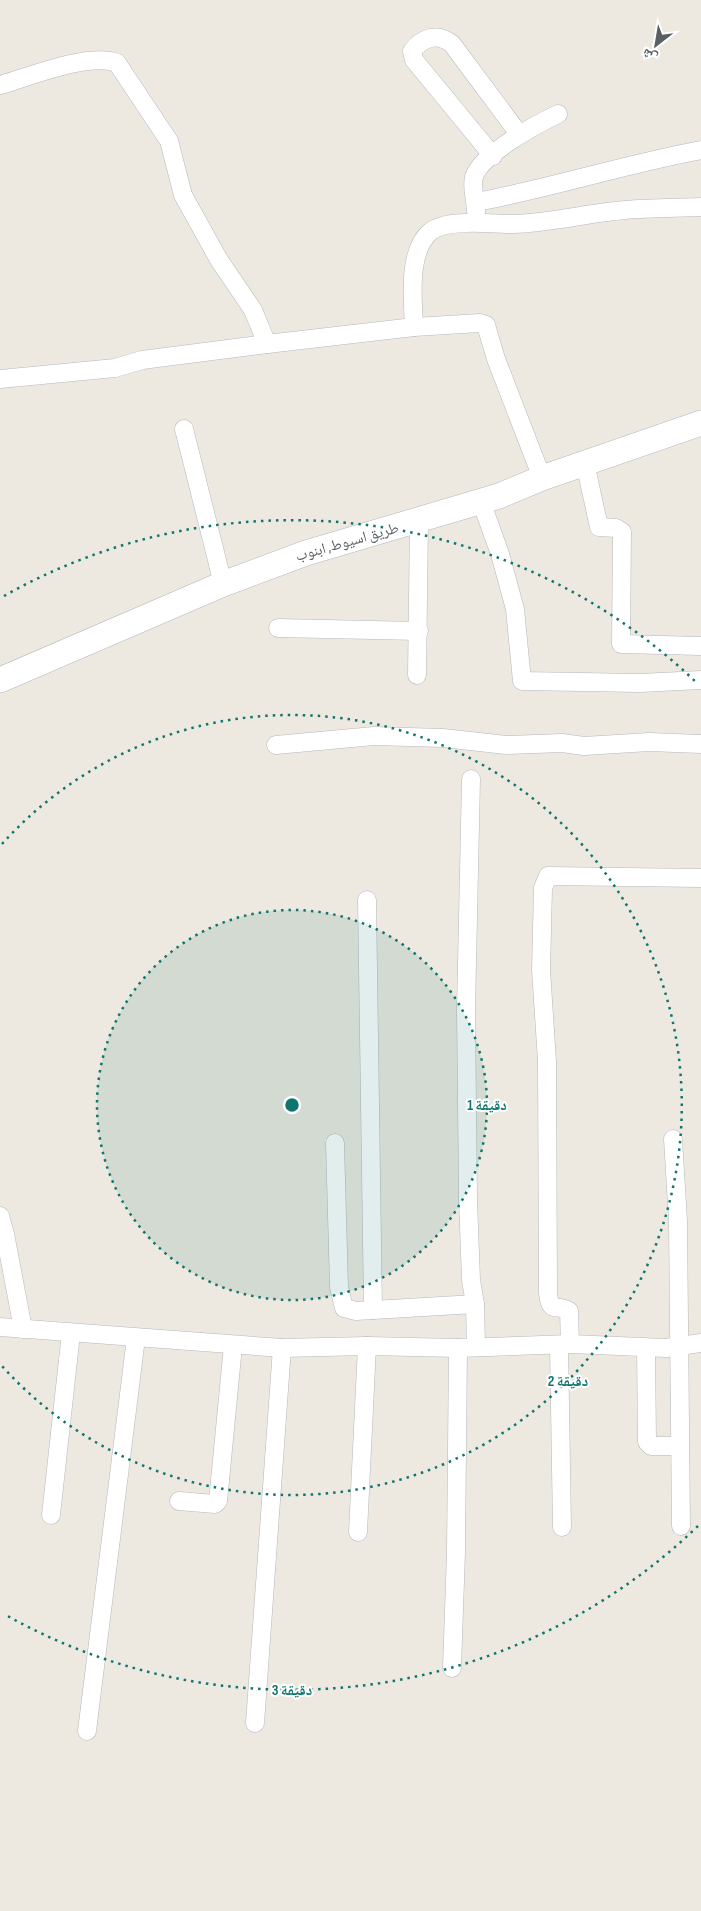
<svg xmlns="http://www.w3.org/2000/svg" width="701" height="1911" font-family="'Sofia Sans Condensed','Noto Naskh Arabic',sans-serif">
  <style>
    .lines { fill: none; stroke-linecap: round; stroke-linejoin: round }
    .street-casing { stroke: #b4b8bc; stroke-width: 19 }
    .secondary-casing { stroke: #b3b8bd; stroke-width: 26 }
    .street { stroke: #fff; stroke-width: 18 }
    .secondary { stroke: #fff; stroke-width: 25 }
    .ring { fill: none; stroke: #0f766e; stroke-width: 2.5; stroke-dasharray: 2.5 5 }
    .labels { text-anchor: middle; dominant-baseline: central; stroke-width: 4; stroke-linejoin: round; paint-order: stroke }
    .street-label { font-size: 15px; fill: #595f63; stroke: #fff }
    .centre { fill: #0f766e; stroke: #fff; stroke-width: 2.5 }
    .ring-label { font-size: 15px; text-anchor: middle; font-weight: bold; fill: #0f766e; stroke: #fff; stroke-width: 4; stroke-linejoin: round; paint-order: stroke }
  </style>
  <rect width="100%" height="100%" fill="#ede9e1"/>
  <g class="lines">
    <!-- street casing -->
    <g class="street-casing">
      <g id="street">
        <path d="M0,85C29,77 89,52 117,63L169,141L183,195L219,260L253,310L267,344"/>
        <path d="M493,156L414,60L412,51C422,38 437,32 452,44L519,134"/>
        <path d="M476,202C552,188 625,164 701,150"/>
        <path d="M476,212C476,201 471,187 474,177C481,154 537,124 558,114"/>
        <path d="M414,327C413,300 407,252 430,232C446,218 492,224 512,224C550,223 588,213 625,210C650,208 676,208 701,207"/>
        <polyline points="0,379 115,368 142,360 267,344 414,327 480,323 486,325 496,359 542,478"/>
        <polyline points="184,429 223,584"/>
        <polyline points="585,463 599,527 616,528 622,532 621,644 701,646"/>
        <polyline points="481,501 500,554 515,609 522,681 640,683 701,680"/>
        <polyline points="278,628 419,631"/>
        <polyline points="417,675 419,521"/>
        <polyline points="276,745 374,736 443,738 506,745 562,743 584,746 649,742 701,744"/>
        <polyline points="471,779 466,1009 468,1200 471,1280 475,1304 476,1347"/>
        <polyline points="367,900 373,1310"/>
        <polyline points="673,1139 678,1221 681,1526"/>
        <polyline points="335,1143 339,1287 344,1308 356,1311 475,1304"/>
        <polyline points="0,1216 5,1234 23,1329"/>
        <polyline points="0,1327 282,1348 367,1346 458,1348 570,1344 666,1348 701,1343"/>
        <path d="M570,1344L569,1311C557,1303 550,1315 548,1293L547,1061L541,970L543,888L548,876L701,878"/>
        <polyline points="559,1345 562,1527"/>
        <polyline points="646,1348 647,1442 651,1446 680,1446"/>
        <polyline points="179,1501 215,1504 218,1501 233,1346"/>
        <polyline points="51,1515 71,1333"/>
        <polyline points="358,1532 367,1346"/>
        <polyline points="452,1668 456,1552 458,1348"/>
        <polyline points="255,1723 282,1348"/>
        <polyline points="87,1731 136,1338"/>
      </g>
    </g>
    <!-- secondary casing -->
    <g class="secondary-casing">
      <polyline id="secondary" points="0,680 223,584 306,553 499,496 542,478 701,423"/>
    </g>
    <!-- street -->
    <use href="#street" class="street"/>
    <!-- secondary -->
    <use href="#secondary" class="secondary"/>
  </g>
  <!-- distance rings -->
  <circle cx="292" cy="1105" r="195" fill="#0f766e" fill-opacity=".12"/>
  <g class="ring">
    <circle cx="292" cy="1105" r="195"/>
    <path d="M2 844A390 390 0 1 1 2 1366"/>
    <path d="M698 1526A585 585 0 0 1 4 1614M4 596A585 585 0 0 1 698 684"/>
  </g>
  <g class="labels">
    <!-- street labels -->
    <g class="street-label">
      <text transform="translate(347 542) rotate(-16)">طريق اسيوط, ابنوب</text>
    </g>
  </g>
  <circle cx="292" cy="1105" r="8" class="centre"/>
  <g class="ring-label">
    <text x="487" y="1110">1 دقيقة</text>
    <text x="568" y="1386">2 دقيقة</text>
    <text x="292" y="1695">3 دقيقة</text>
  </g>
  <!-- north arrow -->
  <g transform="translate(656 45) rotate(211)" stroke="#ffffff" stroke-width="4" paint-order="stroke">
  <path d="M0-4L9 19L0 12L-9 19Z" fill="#595f63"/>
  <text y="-8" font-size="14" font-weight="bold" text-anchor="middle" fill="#595f63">ش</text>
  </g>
</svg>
